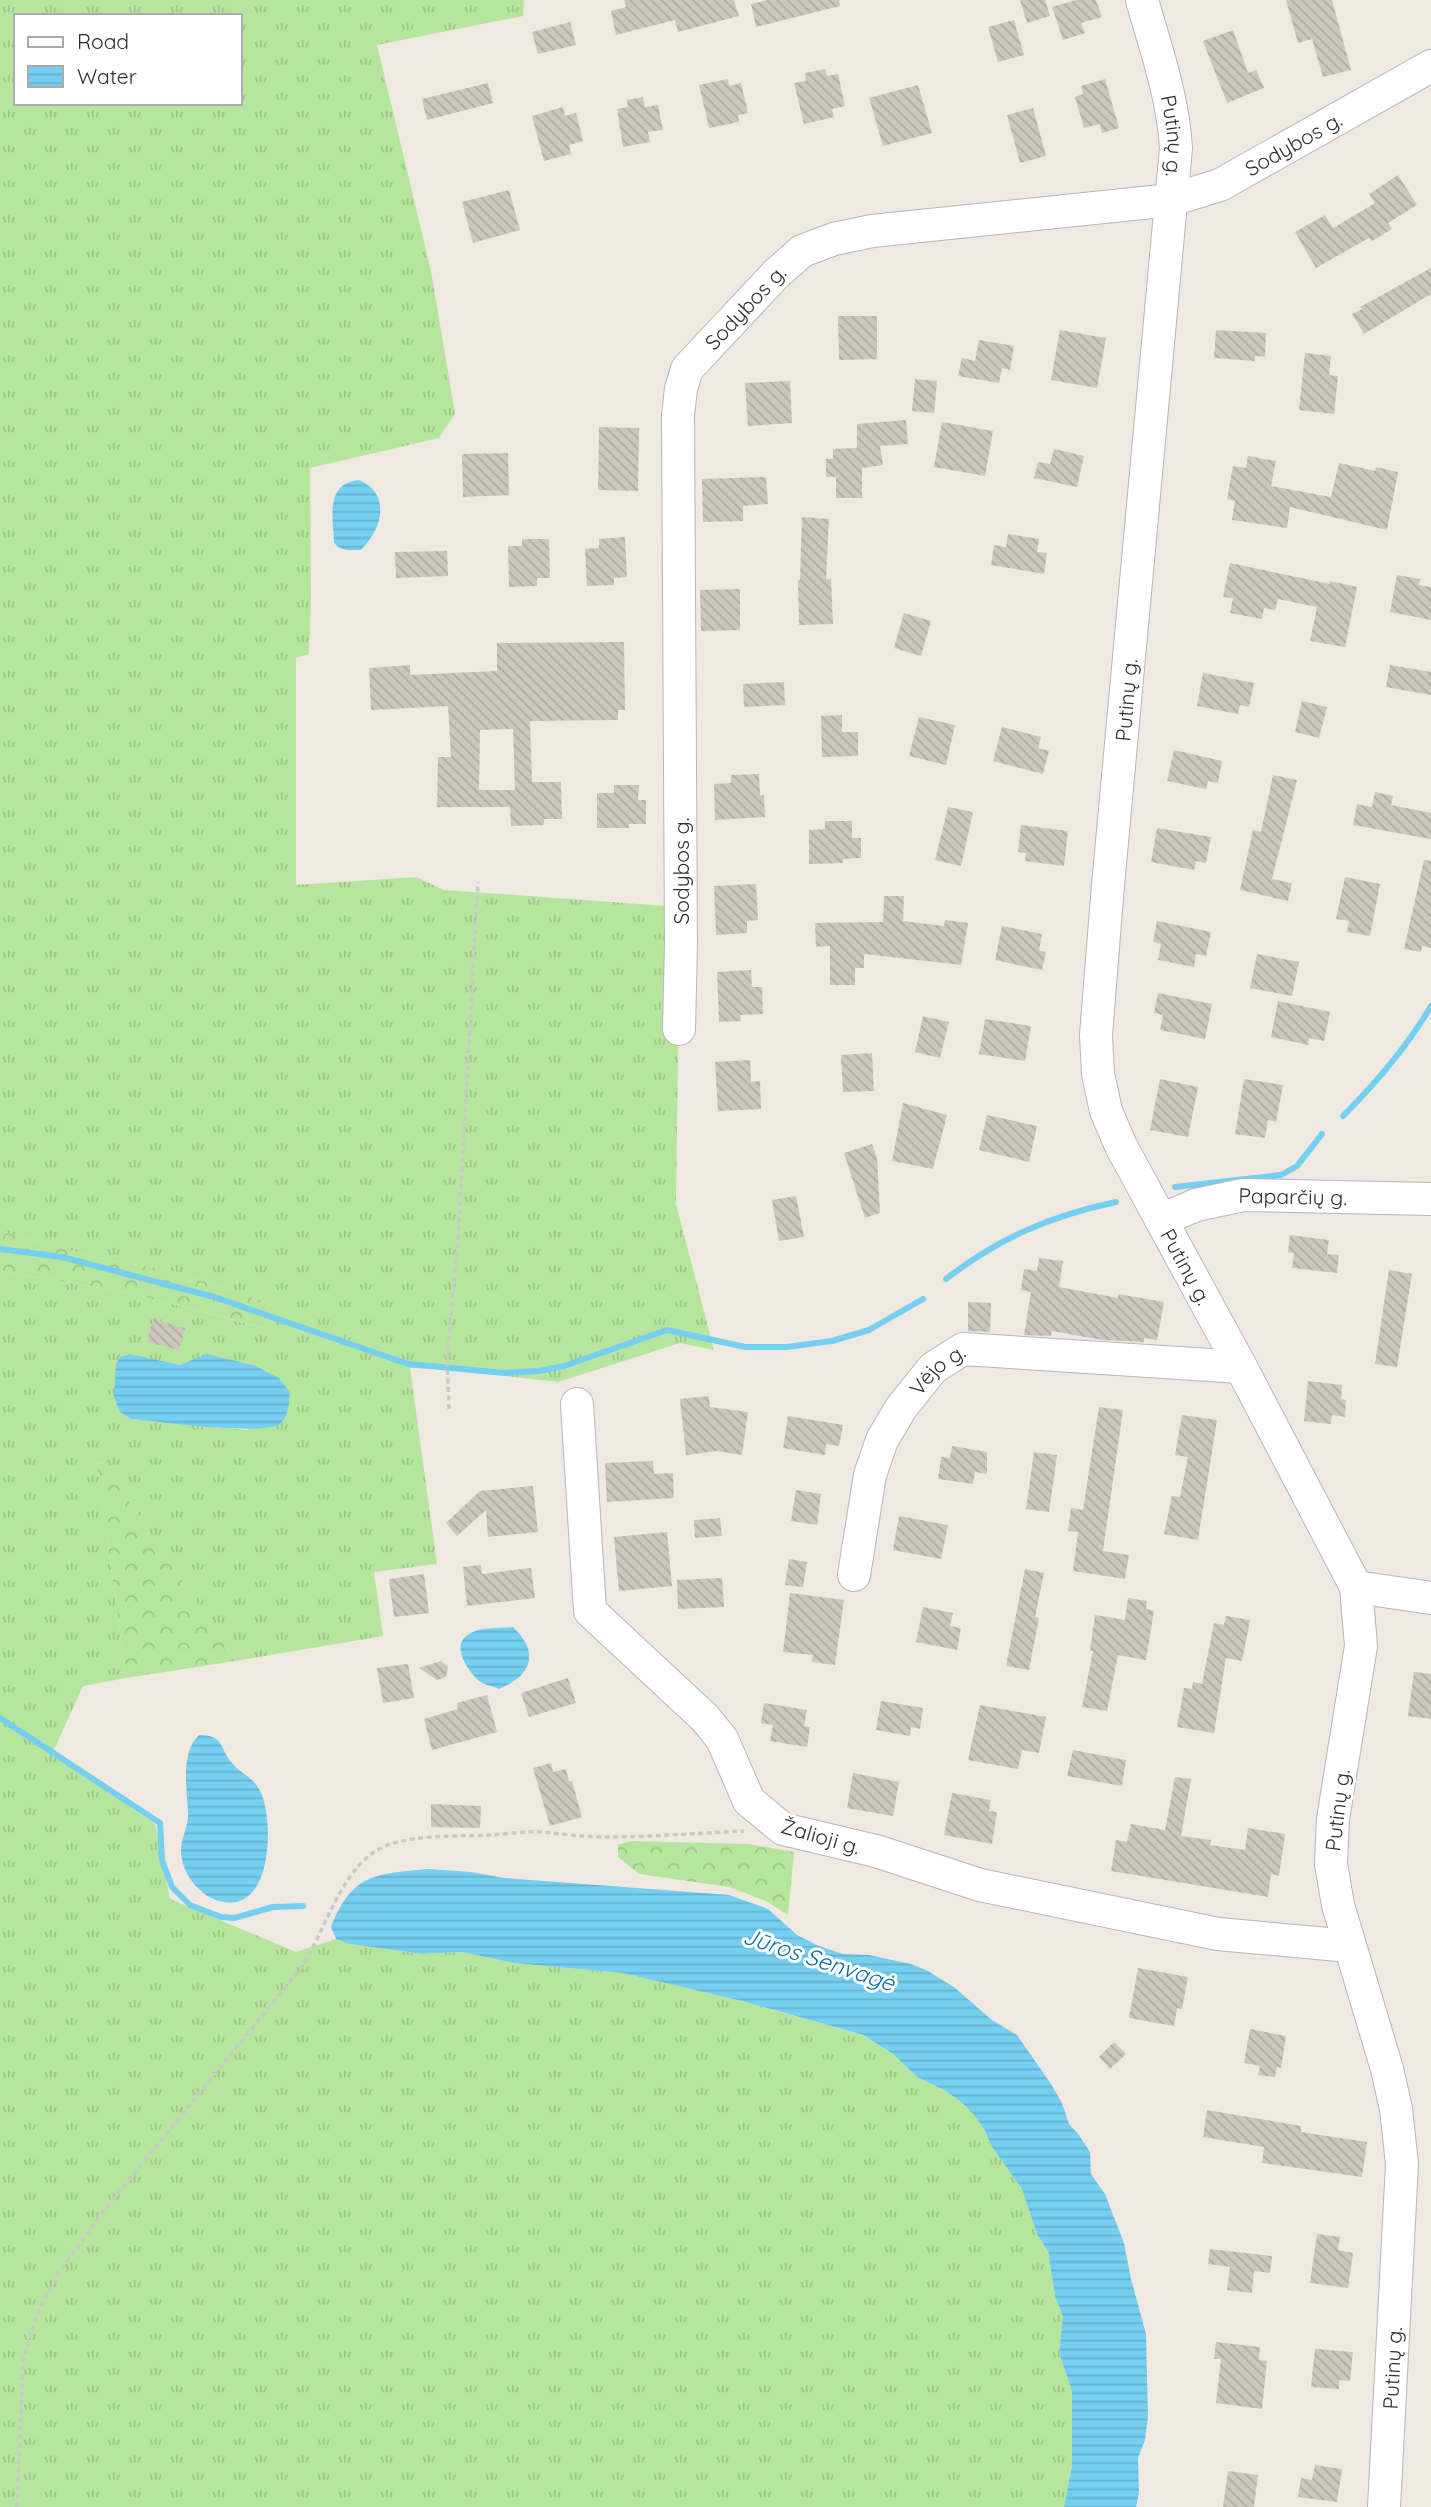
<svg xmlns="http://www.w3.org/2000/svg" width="1431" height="2507" font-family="Quicksand,sans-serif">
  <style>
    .grass { fill: url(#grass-tufts); fill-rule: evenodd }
    .forest { fill: url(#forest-crowns) }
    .water { fill: url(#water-rules) }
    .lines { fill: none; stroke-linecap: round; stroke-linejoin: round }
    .stream { stroke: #75cff0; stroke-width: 6 }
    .building { fill: url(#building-back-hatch); fill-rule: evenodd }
    .minor-casing { stroke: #b4b7c1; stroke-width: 34 }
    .path { stroke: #c9c9c9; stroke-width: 3.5; stroke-dasharray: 5 3.5; stroke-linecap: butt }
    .minor { stroke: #fff; stroke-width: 32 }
    .labels { text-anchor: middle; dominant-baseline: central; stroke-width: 6; stroke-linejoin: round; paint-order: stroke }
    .street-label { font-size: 21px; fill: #2e2e2e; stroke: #fff }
    .water-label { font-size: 23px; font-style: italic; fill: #0d6fa3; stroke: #fff }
  </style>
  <defs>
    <pattern id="grass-tufts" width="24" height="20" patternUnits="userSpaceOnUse" patternTransform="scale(1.75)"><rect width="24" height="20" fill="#b6e59e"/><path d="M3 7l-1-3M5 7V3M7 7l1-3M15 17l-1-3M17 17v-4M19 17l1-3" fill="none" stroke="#9dc588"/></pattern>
    <pattern id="forest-crowns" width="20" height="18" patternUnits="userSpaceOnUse" patternTransform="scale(1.75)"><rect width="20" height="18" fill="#b6e59e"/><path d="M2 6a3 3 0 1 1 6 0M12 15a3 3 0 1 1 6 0" fill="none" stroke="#9dc588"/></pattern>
    <pattern id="water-rules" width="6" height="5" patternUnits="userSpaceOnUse" patternTransform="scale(1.75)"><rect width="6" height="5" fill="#75cff0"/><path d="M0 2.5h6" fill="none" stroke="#66b2ce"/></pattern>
    <pattern id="building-back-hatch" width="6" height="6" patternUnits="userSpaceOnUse" patternTransform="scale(1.75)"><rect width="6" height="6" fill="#cbc7bf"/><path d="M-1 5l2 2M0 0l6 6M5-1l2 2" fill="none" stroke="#afaba4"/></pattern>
  </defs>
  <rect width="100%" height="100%" fill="#efe9e1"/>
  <!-- grass -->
  <path class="grass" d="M0,0H524L523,16L377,45L431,271L455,414L439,438L310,468L311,598L309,654L296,658V885L416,877L444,890L680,907L676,1204L714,1350L680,1343L558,1382L455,1370L410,1368L437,1564L374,1572L383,1636L235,1661L103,1462L97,1463L126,1678L83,1686L52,1754L155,1824L170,1899L296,1952L336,1939L349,1944L423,1954L462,1952L514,1963L622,1973L742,2001L862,2035L893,2054L917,2077L946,2091L972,2111L984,2129L992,2147L1022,2189L1037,2234L1048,2250L1055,2296L1063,2317L1059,2353L1072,2391V2466L1064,2507H0V1271L130,1293L264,1328L270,1304L178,1272L93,1257L0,1231ZM16,16H240V103H16ZM130,1354C146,1358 162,1363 179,1365C223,1371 259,1350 290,1392L247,1430L131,1419L120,1412Z"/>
  <!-- forest -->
  <g class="forest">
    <polygon points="0,1231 93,1257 178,1272 270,1304 265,1328 130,1293 0,1271"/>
    <polygon points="103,1462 235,1661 126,1678 97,1464"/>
    <polygon points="630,1841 749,1844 794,1852 788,1915 766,1901 729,1887 639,1874 618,1857 618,1845"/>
  </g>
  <!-- water -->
  <g class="water">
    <path d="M359,480C392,494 382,529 361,550C350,550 342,552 334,543C333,518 325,483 359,480Z"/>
    <path d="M130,1354L180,1365L207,1354L256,1366L279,1378L290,1392C289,1403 289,1415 281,1423C268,1437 154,1421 131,1419L120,1412L114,1397L116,1365L120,1357Z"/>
    <path d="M513,1627C540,1653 532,1675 499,1689C493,1686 484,1685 479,1681C467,1670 450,1645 469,1634C479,1627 500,1628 513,1627Z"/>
    <path d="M199,1735C226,1736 218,1747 232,1763C241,1774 255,1778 261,1793C273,1820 272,1895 236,1902C207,1907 180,1876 181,1849C182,1836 189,1824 188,1812C187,1789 180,1753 199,1735Z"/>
    <path d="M428,1869L471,1872L504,1878L729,1895L768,1909L797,1935L819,1946L843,1954L869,1955L911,1964L928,1971L955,1988L992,2020L1017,2035L1051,2084L1062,2103L1069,2124L1079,2135L1090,2152L1091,2174L1105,2194L1124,2243L1131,2279L1146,2334L1148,2417L1145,2440L1138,2458L1139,2493L1136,2507H1064L1072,2466V2391L1059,2353L1063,2317L1055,2296L1048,2251L1037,2234L1022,2189L992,2147L984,2129L972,2112L962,2103L946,2091L917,2077L893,2054L863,2035L742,2001L622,1973L514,1963L462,1952L423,1954L349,1944L336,1939L331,1927C352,1873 376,1874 428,1869Z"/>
  </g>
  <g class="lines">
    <!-- stream -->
    <g class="stream">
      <path d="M1343,1116C1376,1083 1407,1047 1431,1006"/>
      <polyline points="1175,1187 1281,1175 1297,1166 1322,1134"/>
      <polyline points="0,1249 62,1257 214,1297 408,1364 505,1373 539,1371 564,1366 667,1330 745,1347 787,1347 832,1341 869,1330 923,1299"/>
      <path d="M946,1279C999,1238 1050,1216 1116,1202"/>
      <polyline points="0,1718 160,1823 162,1860 172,1887 190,1905 221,1917 234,1918 273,1907 303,1906"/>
    </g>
  </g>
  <!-- building -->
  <g class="building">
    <polygon points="624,0 734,0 739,16 678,32 675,20 616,35 611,11 626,7"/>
    <polygon points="768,0 839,0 840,6 756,27 751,4"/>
    <polygon points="1020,0 1045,0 1050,16 1027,23"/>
    <polygon points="1076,0 1096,0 1102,17 1081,23 1085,33 1063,40 1052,7"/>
    <polygon points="1286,0 1332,0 1351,70 1323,77 1312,39 1298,43"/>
    <polygon points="1014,20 1024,55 998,62 988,27"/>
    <polygon points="570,22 576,45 538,54 532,32"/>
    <polygon points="1233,30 1248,73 1256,70 1264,88 1227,103 1203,41"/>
    <polygon points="825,69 827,76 838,74 845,106 832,109 834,117 804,124 794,83 806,81 805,73"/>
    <polygon points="728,79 729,86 741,83 748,113 738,115 739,122 709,128 699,85"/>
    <polygon points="1105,79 1119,128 1102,133 1100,124 1084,128 1075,97 1083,94 1081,86"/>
    <polygon points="488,83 493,103 427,120 422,99"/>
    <polygon points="918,85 932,133 883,146 869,98"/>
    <polygon points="643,97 645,107 658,105 663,130 648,132 650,142 623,147 617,109 628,107 627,100"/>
    <polygon points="563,107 565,116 576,113 583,141 569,145 571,154 544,161 532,116"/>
    <polygon points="1033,108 1046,156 1020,163 1007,115"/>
    <polygon points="1398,175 1417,205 1388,223 1392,229 1372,241 1369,238 1316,268 1295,232 1325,215 1333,228 1375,203 1369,194"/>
    <polygon points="509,190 520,230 473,243 462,202"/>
    <polygon points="1431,268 1431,294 1364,334 1352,314 1362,309 1360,307"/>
    <polygon points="838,316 877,316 877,359 839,360"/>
    <polygon points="1060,330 1106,338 1097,388 1051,380"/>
    <polygon points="1216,330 1266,333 1265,357 1255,356 1255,361 1214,358"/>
    <polygon points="979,340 1014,346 1010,370 1002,368 999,383 958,376 962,358 975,361"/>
    <polygon points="1305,353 1331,356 1329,375 1338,376 1334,414 1299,410"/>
    <polygon points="915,379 937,381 934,413 912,411"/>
    <polygon points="790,381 792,423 748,426 745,383"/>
    <polygon points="906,420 908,444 880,446 883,465 862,468 862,498 836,498 836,477 826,477 826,459 833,459 833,449 857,448 857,424"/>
    <polygon points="942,422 993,431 985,476 934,467"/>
    <polygon points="599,427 639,428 638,491 598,490"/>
    <polygon points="1054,449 1084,456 1077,487 1034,478 1038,462 1050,464"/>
    <polygon points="508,453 509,495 463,497 462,454"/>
    <polygon points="1248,456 1276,461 1271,486 1331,497 1339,463 1375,471 1376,467 1398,472 1387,530 1290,507 1287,528 1232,520 1235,501 1227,499 1233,466 1246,468"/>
    <polygon points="766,477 768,504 743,506 743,521 703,522 702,479"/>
    <polygon points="802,517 829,519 826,579 831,579 833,624 799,625 798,580 800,580"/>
    <polygon points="1008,534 1039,539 1037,552 1047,553 1044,574 991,565 994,545 1006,547"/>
    <polygon points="625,537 627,577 614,578 614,585 587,586 585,549 599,548 599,539"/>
    <polygon points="522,539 549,539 550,578 537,578 537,586 509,587 508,546 522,546"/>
    <polygon points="447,551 448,576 396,578 395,552"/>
    <polygon points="1230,563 1330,584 1330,581 1357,587 1345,647 1310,641 1317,607 1278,599 1275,610 1264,608 1262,619 1230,613 1233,598 1223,597"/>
    <polygon points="1397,575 1420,579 1419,585 1431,587 1431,620 1390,612"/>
    <polygon points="740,589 740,630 701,631 700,590"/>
    <polygon points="904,613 931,621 921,656 894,648"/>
    <path d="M624,642L625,710H618V720L530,721L532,782H561L562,819H544V825L511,826L510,807H437L438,757H451L448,706L371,710L369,668L410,665V675L497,671V643ZM513,729L515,790H479L480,730Z"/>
    <polygon points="1390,665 1431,672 1431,695 1386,687"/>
    <polygon points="1203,673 1254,683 1249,707 1240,705 1238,714 1197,706"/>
    <polygon points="784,682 785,705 744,707 743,684"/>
    <polygon points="1302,701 1327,707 1319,738 1295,732"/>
    <polygon points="842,715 842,732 858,732 858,756 822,757 821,716"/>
    <polygon points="919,717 955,725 946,765 909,756"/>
    <polygon points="1002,727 1041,737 1038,748 1049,751 1043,774 993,761"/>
    <polygon points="1174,750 1222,761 1218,783 1208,781 1206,789 1167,781"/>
    <polygon points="759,774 760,795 764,795 765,817 715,820 714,784 731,783 731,775"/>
    <polygon points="1273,775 1297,780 1272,879 1292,883 1288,901 1240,890 1253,830 1261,832"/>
    <polygon points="614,785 639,785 638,800 646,800 646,824 629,824 629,828 597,828 597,793 614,793"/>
    <polygon points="1375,792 1393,796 1391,805 1431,813 1431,839 1353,825 1357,804 1372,807"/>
    <polygon points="948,807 973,812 961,866 935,860"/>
    <polygon points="825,821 852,821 852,838 861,838 861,858 843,859 843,863 809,864 809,830 825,829"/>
    <polygon points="1021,825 1068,831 1064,866 1025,861 1026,853 1018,852"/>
    <polygon points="1157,828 1211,837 1206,863 1196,861 1194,870 1151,862"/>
    <polygon points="1424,860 1431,861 1431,948 1422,946 1421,952 1404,949"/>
    <polygon points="1345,877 1380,884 1370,936 1347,932 1349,921 1336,919"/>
    <polygon points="756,884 758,920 747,921 747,933 716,935 714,886"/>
    <polygon points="884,896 904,896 903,921 944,926 945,920 968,923 961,965 864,954 864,968 855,968 855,985 830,985 830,946 816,947 815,923 883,922"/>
    <polygon points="1157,921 1211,932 1206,956 1196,954 1194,967 1158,960 1161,944 1153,942"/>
    <polygon points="1002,926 1042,934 1039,950 1046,952 1042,970 995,960"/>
    <polygon points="1257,954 1299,962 1292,996 1250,988"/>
    <polygon points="751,970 752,987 762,987 763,1014 740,1015 741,1021 719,1022 717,972"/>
    <polygon points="1158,993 1212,1004 1205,1039 1160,1030 1163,1015 1154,1013"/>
    <polygon points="1278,1001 1330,1012 1324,1041 1309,1038 1308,1045 1271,1037"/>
    <polygon points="923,1016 949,1022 940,1058 915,1052"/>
    <polygon points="985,1019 1031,1026 1025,1061 979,1054"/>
    <polygon points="872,1053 874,1091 843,1092 841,1055"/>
    <polygon points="750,1060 751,1082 760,1081 761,1109 718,1111 715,1062"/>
    <polygon points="1160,1079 1198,1087 1188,1137 1150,1130"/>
    <polygon points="1244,1079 1283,1085 1276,1122 1268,1120 1265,1138 1235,1134"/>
    <polygon points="903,1103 947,1115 933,1169 892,1161"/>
    <polygon points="987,1115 1037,1126 1029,1162 979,1150"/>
    <polygon points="872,1144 877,1158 880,1213 865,1218 844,1153"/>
    <polygon points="796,1196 804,1237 779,1241 772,1200"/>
    <polygon points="1290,1235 1329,1240 1327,1254 1339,1255 1337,1273 1292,1268 1294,1253 1288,1252"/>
    <polygon points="1039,1258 1063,1261 1059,1287 1118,1298 1118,1294 1164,1302 1157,1340 1144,1338 1144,1342 1102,1340 1052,1331 1051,1336 1024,1335 1031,1292 1021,1290 1024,1269 1037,1271"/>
    <polygon points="1389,1270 1412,1274 1397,1367 1375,1364"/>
    <polygon points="968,1302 991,1303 990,1332 968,1331"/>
    <polygon points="153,1319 185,1328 179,1350 147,1342"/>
    <polygon points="1308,1381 1342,1385 1341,1399 1346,1400 1345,1417 1332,1415 1331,1424 1304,1421"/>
    <polygon points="709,1396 710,1407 748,1412 742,1455 717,1451 686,1455 680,1399"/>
    <polygon points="1099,1407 1123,1410 1103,1551 1129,1555 1125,1579 1073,1571 1078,1532 1068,1531 1071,1508 1083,1510"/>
    <polygon points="1182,1415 1217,1420 1198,1540 1164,1534 1172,1496 1180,1497 1188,1457 1175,1455"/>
    <polygon points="788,1416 843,1425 839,1446 826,1444 825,1455 783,1448"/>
    <polygon points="952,1446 987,1452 987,1474 975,1472 973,1484 938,1479 941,1457 950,1458"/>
    <polygon points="1034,1452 1057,1455 1049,1512 1026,1509"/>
    <polygon points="653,1461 654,1474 673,1473 674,1498 607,1502 605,1463"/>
    <polygon points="533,1486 538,1532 488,1537 486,1510 457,1536 446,1523 480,1491"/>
    <polygon points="796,1490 821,1494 817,1525 791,1521"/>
    <polygon points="899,1516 948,1525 941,1559 893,1550"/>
    <polygon points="720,1518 722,1536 695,1538 694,1520"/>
    <polygon points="667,1532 672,1586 619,1591 614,1537"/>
    <polygon points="789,1559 807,1562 803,1587 785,1585"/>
    <polygon points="481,1565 482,1574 531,1568 535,1598 467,1606 463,1567"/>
    <polygon points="1025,1569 1044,1573 1035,1617 1039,1618 1029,1670 1006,1666"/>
    <polygon points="424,1574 429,1613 394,1617 389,1579"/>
    <polygon points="722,1578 724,1607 678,1609 677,1580"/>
    <polygon points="790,1593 844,1600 835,1665 812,1662 813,1655 783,1652"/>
    <polygon points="1128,1598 1147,1601 1146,1609 1154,1611 1146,1660 1118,1655 1107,1711 1082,1707 1093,1651 1090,1651 1095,1615 1125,1620"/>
    <polygon points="923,1607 953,1613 950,1626 961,1628 957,1650 916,1642"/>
    <polygon points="1226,1616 1250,1620 1242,1661 1226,1658 1214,1733 1177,1727 1184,1688 1192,1689 1193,1682 1202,1684 1214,1623 1224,1625"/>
    <polygon points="441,1661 448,1667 446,1677 437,1680 419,1668"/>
    <polygon points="408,1664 414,1698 383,1703 377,1668"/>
    <polygon points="1414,1672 1431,1674 1431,1719 1408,1716"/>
    <polygon points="568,1678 576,1703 529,1717 521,1693"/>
    <polygon points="487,1695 497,1732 432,1750 424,1719 458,1709 457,1703"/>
    <polygon points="881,1701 923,1708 920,1729 911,1727 910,1736 876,1730"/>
    <polygon points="764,1703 807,1710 804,1726 810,1727 807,1747 770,1741 773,1725 761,1723"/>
    <polygon points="980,1705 1046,1717 1039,1753 1022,1750 1018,1769 968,1760"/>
    <polygon points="1073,1750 1126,1760 1122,1786 1067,1776"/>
    <polygon points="551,1763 553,1772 566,1769 569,1781 572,1781 582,1817 550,1826 533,1768"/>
    <polygon points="853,1773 899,1782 893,1816 847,1808"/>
    <polygon points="1175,1777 1191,1779 1181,1836 1211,1840 1210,1845 1245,1850 1248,1828 1285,1834 1279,1876 1271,1874 1268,1897 1111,1871 1116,1840 1127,1842 1131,1824 1165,1830"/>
    <polygon points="952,1793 991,1800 989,1811 997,1812 992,1844 944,1835"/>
    <polygon points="431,1804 481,1806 480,1828 431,1827"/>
    <polygon points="1138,1968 1188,1977 1182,2009 1177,2008 1174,2026 1129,2018"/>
    <polygon points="1250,2029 1286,2036 1281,2068 1277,2067 1275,2077 1258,2075 1260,2066 1244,2063"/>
    <polygon points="1114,2042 1126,2054 1110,2069 1099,2057"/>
    <polygon points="1207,2110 1301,2126 1301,2132 1367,2142 1362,2177 1262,2163 1264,2147 1203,2137"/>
    <polygon points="1317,2234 1340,2237 1338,2250 1353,2253 1348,2288 1310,2283"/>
    <polygon points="1210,2249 1272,2256 1270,2273 1254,2271 1252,2293 1227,2290 1230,2267 1208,2264"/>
    <polygon points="1216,2342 1260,2347 1259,2360 1267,2361 1262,2409 1216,2403 1221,2359 1214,2359"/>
    <polygon points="1315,2349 1353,2352 1350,2381 1339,2380 1339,2389 1311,2387"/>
    <polygon points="1315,2465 1342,2469 1337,2502 1298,2497 1301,2478 1312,2480"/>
    <polygon points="1228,2471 1258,2475 1254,2507 1223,2507"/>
  </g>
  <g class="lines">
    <!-- minor casing -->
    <g class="minor-casing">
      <g id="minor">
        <path id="s1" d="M1142,0C1156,49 1173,97 1176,148L1108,885L1096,1035L1098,1074L1106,1111L1121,1146L1241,1367L1356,1587L1361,1646L1333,1819L1331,1864L1338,1905L1387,2069L1396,2109L1402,2164L1384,2507"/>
        <path id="s2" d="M679,1029L681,944L678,415L681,389L687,369L776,274L802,251L834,239L872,231L1171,200L1220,185L1431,66"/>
        <path id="s3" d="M1161,1220L1196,1205L1243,1195L1431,1199"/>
        <polyline points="577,1404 590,1611 705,1718 722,1739 749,1801 783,1829 876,1851 980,1885 1218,1934 1350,1946"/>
        <path id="s4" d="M854,1575L870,1475L882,1440L901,1408L933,1368L963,1349L1241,1367"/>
        <polyline points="1356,1587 1431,1598"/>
      </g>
    </g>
    <!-- path -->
    <g class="path">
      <polyline points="449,1409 447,1359 458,1241 478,882"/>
      <path d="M17,2507L23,2362L37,2314L59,2273L103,2212L301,1968C324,1933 339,1876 374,1852C403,1833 455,1837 489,1835C506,1834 525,1831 542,1832C563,1834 584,1837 606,1837C652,1837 698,1833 744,1831"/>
    </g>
    <!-- minor -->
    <use href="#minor" class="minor"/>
  </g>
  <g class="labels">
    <!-- street labels -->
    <g class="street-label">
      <text stroke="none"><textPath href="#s1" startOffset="140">Putinų g.</textPath></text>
      <text stroke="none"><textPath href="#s2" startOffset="1335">Sodybos g.</textPath></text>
      <text stroke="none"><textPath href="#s2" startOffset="746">Sodybos g.</textPath></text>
      <text transform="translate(1126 700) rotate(-85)">Putinų g.</text>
      <text transform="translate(681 871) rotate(-90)">Sodybos g.</text>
      <text stroke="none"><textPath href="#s3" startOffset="136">Paparčių g.</textPath></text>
      <text stroke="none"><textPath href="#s1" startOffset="1295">Putinų g.</textPath></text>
      <text stroke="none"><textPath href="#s4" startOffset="229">Vėjo g.</textPath></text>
      <text transform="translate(1337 1810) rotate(-83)">Putinų g.</text>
      <text transform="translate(821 1836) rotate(16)">Žalioji g.</text>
      <text transform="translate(1392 2368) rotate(-87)">Putinų g.</text>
    </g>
    <!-- water labels -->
    <g class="water-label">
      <text transform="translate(819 1959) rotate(18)">Jūros Senvagė</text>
    </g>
  </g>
  <!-- legend -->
  <rect x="14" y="14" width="228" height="91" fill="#ffffff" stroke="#ababab" stroke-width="2"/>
  <rect x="28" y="37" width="35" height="10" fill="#ffffff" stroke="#ababab" stroke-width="2"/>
  <text x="77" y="49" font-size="21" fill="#2e2e2e">Road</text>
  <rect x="28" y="66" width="35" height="21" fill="url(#water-rules)" stroke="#ababab" stroke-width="2"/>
  <text x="77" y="84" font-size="21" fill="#2e2e2e">Water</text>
</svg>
